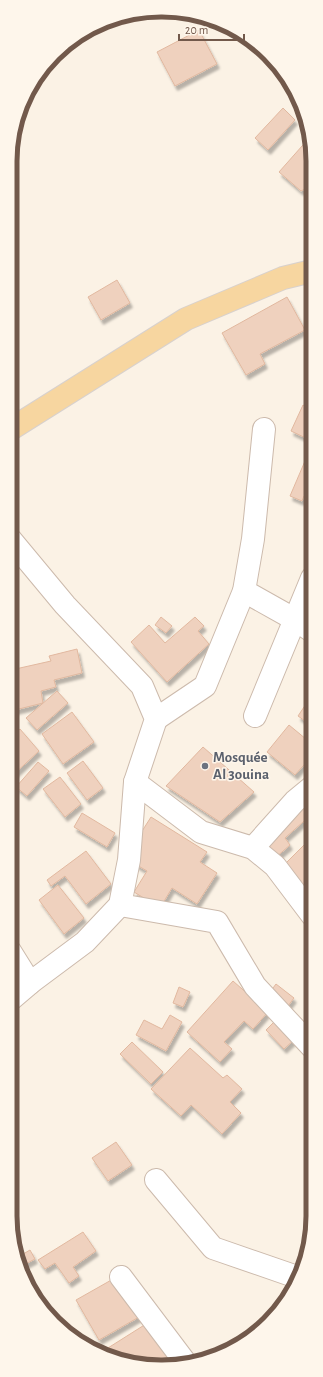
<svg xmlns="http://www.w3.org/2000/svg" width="323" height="1377" font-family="'Alegreya Sans',sans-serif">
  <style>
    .building { fill: #efd1be; stroke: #e1b89f; filter: url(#shadow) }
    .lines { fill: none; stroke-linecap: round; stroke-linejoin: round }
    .minor-casing { stroke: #ccbaac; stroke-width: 24 }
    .major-casing { stroke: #d8d1cd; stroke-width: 24 }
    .minor { stroke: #fff; stroke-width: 22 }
    .major { stroke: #f7d6a0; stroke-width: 22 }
    .worship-dot { fill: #6b7280; stroke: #fef6eb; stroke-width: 1.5 }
    .labels { text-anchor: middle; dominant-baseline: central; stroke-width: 3; stroke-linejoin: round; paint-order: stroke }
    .worship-label { font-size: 15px; font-weight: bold; fill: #5b616d; stroke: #fef6eb; text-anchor: start }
    .rim { fill: none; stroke: #72594b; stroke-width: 5 }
  </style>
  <defs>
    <filter id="shadow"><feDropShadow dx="2.5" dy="4.5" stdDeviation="1" flood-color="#0004"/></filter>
  </defs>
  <rect width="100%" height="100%" fill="#fbf2e5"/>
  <!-- building -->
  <g class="building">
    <polygon points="199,30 217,64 175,86 157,52"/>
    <polygon points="283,108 295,120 268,150 255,138"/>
    <polygon points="310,137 312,142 312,187 311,186 301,191 279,172"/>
    <polygon points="117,280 130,303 101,320 88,297"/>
    <polygon points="287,297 305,330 260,354 265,364 246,375 222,333"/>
    <polygon points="303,405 312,410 312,441 291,431"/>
    <polygon points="305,461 312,464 312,500 304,496 302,501 290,496"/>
    <polygon points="161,617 172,626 166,633 155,625"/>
    <polygon points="195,617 204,626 198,631 209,644 167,682 131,642 149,625 165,643"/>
    <polygon points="77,649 82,673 54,680 56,687 41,691 43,703 15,710 11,693 11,670 51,661 49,656"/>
    <polygon points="57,691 68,703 37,730 26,718"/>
    <polygon points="308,701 312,703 312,726 298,716"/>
    <polygon points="72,712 94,742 63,764 42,734"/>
    <polygon points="11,720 17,727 11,732"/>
    <polygon points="289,725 312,744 312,756 295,775 267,752"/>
    <polygon points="20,729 39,751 11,777 11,737"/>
    <polygon points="203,747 254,792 220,822 166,786"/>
    <polygon points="83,761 103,788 87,800 67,773"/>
    <polygon points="38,762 49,771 27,796 16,787"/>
    <polygon points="60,777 81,804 65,817 43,789"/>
    <polygon points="312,785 312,814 285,838 290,845 275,858 255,836"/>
    <polygon points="82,813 115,833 107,847 74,827"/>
    <polygon points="151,817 207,852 200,862 217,873 197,904 172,888 160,908 134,892 147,871 125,858"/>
    <polygon points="312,837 312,887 307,892 282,867"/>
    <polygon points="86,851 111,884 86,904 65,876 51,886 47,880"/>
    <polygon points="58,885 84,918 64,934 39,900"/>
    <polygon points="312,959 312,977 305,962"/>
    <polygon points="10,964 20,976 10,984"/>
    <polygon points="233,981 268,1012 253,1029 244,1021 224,1042 232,1049 220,1062 187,1032"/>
    <polygon points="276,984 294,998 288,1006 270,992"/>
    <polygon points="179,987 190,992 183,1007 173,1003"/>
    <polygon points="170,1015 182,1022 166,1051 136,1035 144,1020 162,1029"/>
    <polygon points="277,1019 295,1039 284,1049 266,1030"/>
    <polygon points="312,1021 312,1032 307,1025"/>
    <polygon points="132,1042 163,1072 151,1084 120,1054"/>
    <polygon points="190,1048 223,1078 227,1075 242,1089 230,1102 241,1113 222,1134 191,1105 181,1116 151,1089"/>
    <polygon points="116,1142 132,1165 108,1181 92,1158"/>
    <polygon points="83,1232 96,1251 73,1267 79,1276 69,1283 55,1263 45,1269 38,1260"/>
    <polygon points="30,1250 35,1259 20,1267 18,1257"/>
    <polygon points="129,1270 153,1309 99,1340 76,1300"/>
    <polygon points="157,1317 173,1342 172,1364 151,1367 100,1353"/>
  </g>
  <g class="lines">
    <!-- minor casing -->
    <g class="minor-casing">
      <g id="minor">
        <polyline points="244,591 294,619 312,631"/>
        <polyline points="255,716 312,578"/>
        <polyline points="156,719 205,686 244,591 253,539 264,429"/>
        <polyline points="135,782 201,832 253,848 275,866 312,915"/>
        <polyline points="253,848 295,801 312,787"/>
        <polyline points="120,905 217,922 255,986 312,1047"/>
        <polyline points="10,951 30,983"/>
        <polyline points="10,1000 30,983 85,942 120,905 129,860 135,782 156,719 142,686 65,605 11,540"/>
        <polyline points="156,1180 213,1248 297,1277"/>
        <polyline points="121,1277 185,1362"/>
      </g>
    </g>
    <!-- major casing -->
    <g class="major-casing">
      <polyline id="major" points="11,429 186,319 283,278 312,271"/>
    </g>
    <!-- minor -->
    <use href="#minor" class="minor"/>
    <!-- major -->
    <use href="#major" class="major"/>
  </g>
  <!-- markers -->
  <circle class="worship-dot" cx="205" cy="766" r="4"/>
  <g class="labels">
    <!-- worship labels -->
    <g class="worship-label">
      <text x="213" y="757">Mosquée<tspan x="213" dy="17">Al 3ouina</tspan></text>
    </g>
  </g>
  <!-- crop -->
  <path d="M0 0H323V1377H0ZM161 17H162A144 144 0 0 1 306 161V1216A144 144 0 0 1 162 1360H161A144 144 0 0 1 17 1216V161A144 144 0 0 1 161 17Z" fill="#fef6eb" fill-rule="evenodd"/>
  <path class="rim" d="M161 17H162A144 144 0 0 1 306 161V1216A144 144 0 0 1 162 1360H161A144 144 0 0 1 17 1216V161A144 144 0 0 1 161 17Z"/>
  <!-- scale -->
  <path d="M179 34v6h65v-6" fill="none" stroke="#72594b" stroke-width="2"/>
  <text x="185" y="34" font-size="12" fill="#72594b" stroke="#fef6eb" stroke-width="3" paint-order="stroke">20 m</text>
</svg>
